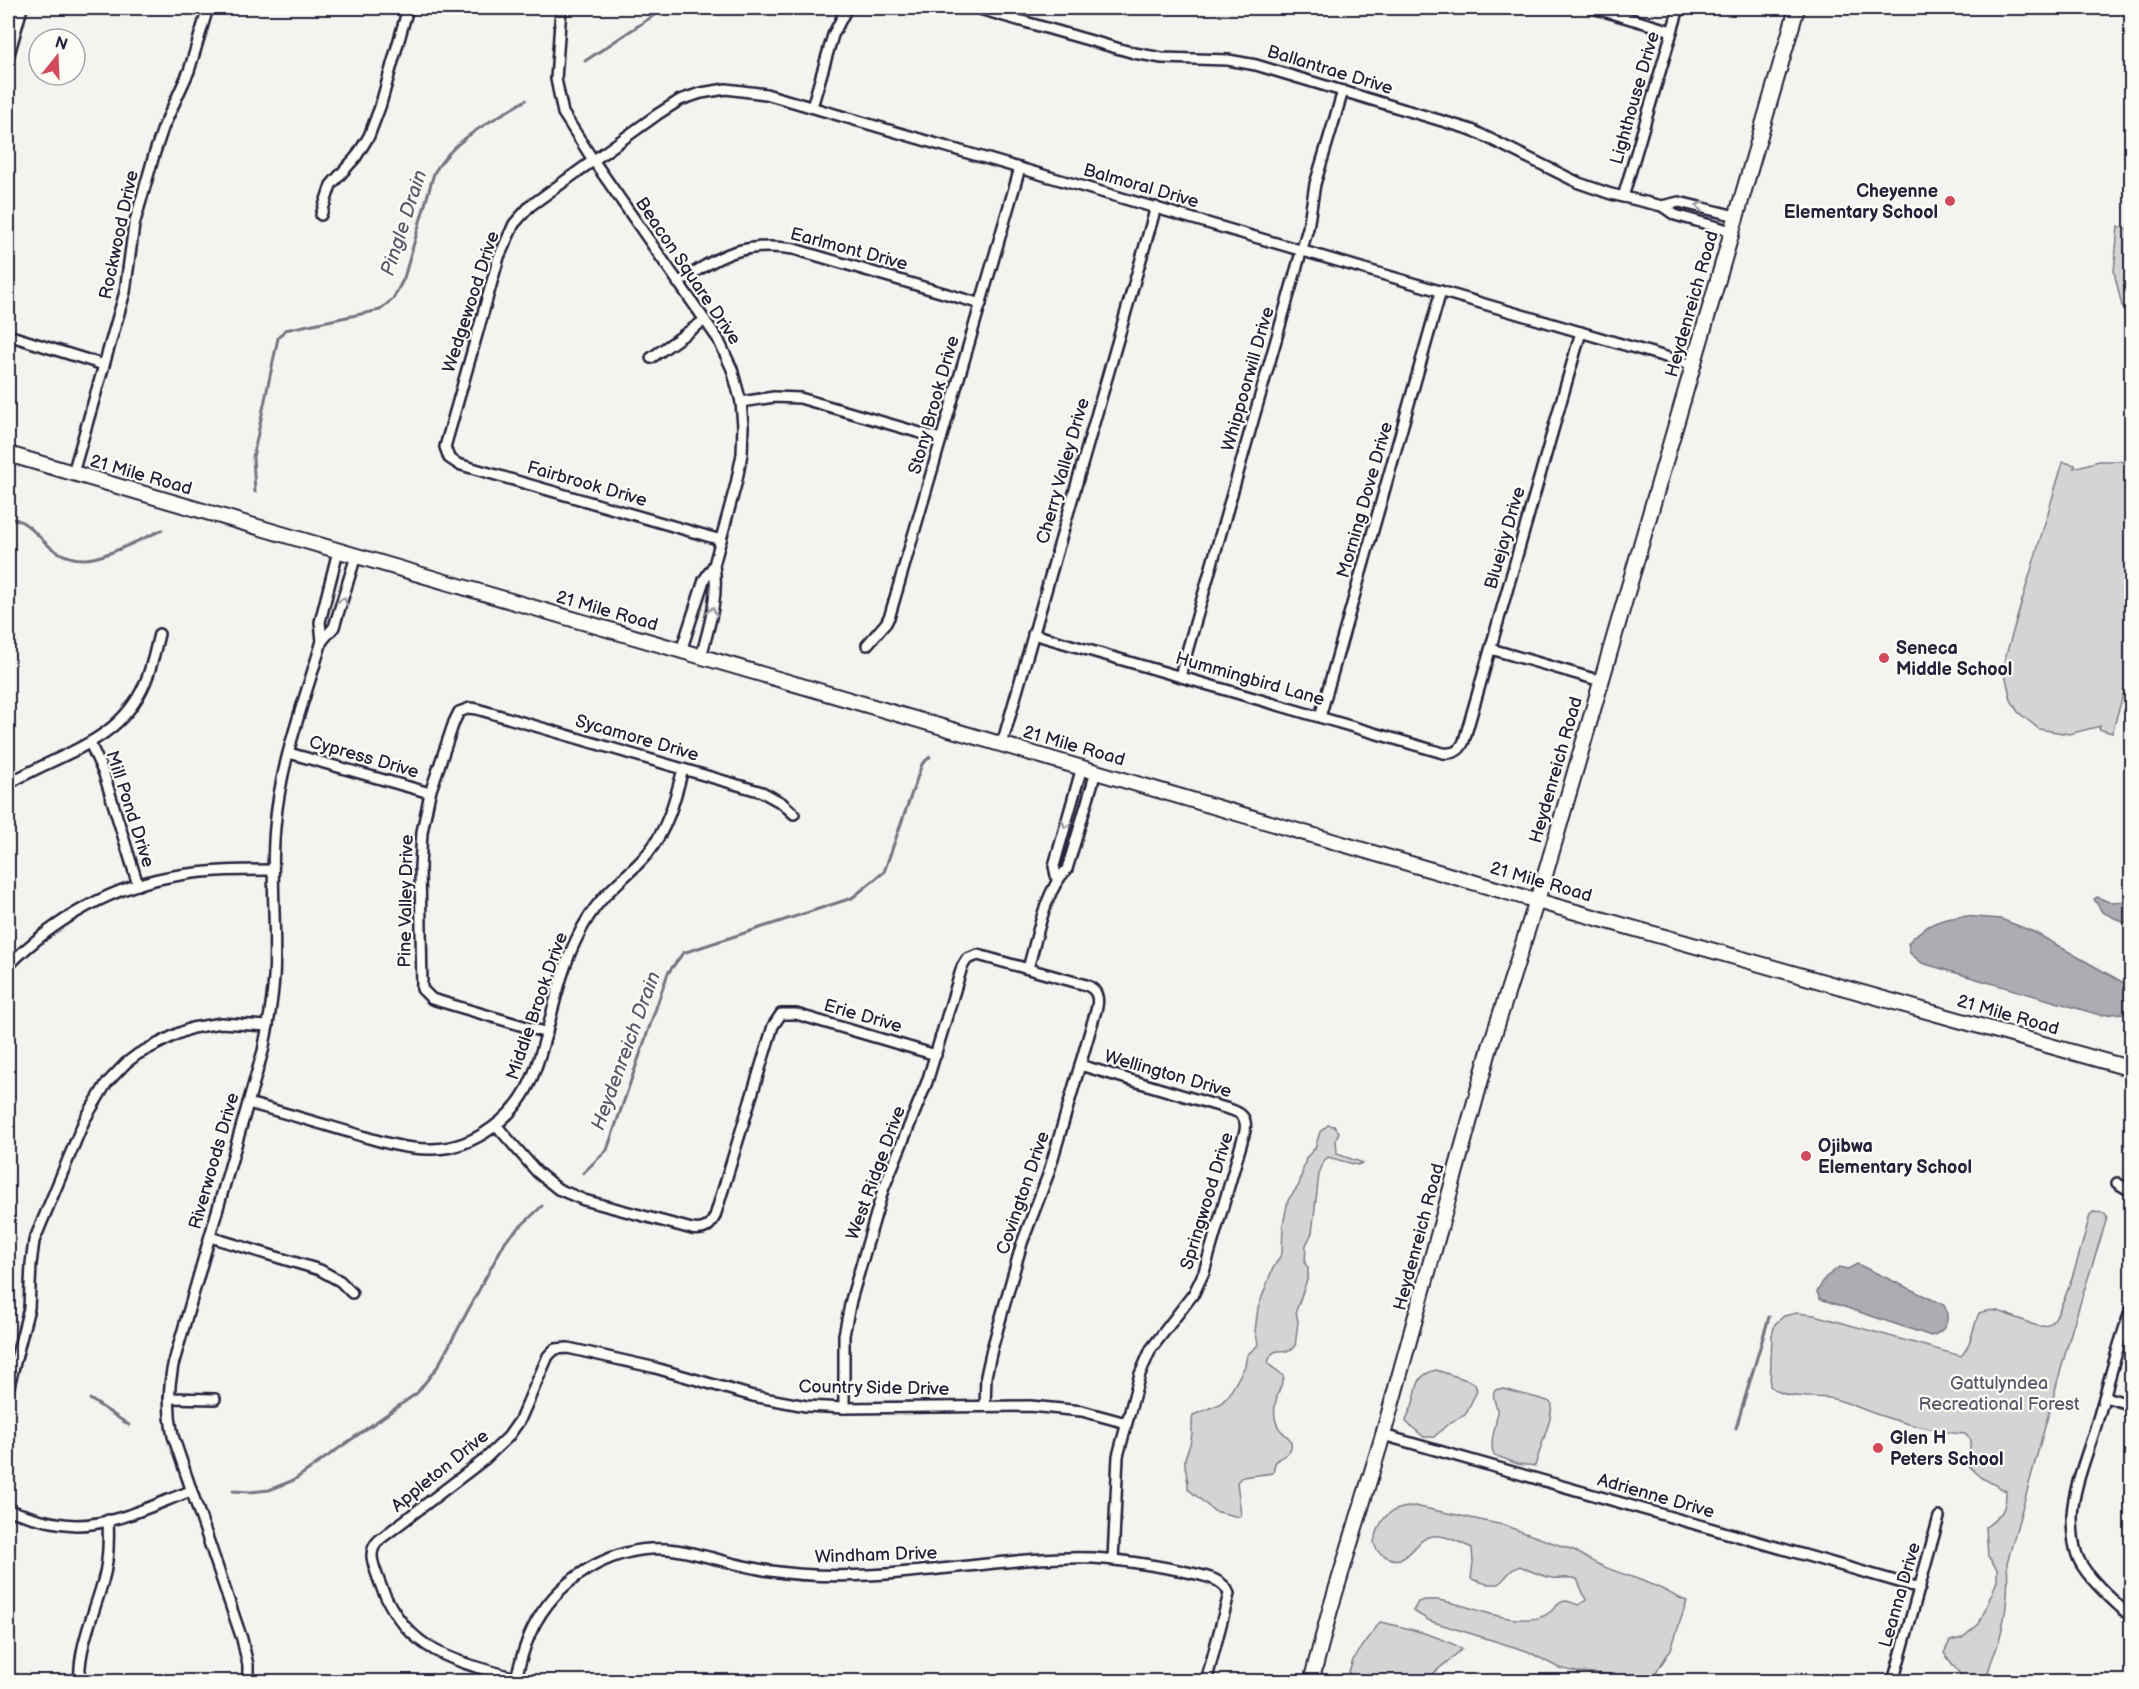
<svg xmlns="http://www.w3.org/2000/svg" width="2139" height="1689" font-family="'Balsamiq Sans',sans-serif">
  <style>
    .green { fill: #d5d4d5; stroke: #7c7b88; stroke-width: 1.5 }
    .water { fill: #acacb2; stroke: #757582; stroke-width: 1.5 }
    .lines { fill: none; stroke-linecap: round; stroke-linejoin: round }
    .stream { stroke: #757582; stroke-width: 3 }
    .street-casing { stroke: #22223b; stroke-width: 14 }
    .secondary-casing { stroke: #22223b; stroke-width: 18 }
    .street { stroke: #fdfcf7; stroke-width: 9 }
    .secondary { stroke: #fdfcf7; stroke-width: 14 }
    .oneway { stroke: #9a9aa2 }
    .poi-dot { fill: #d1495b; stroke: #fdfcf7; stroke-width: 2 }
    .labels { text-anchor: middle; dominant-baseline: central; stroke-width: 4.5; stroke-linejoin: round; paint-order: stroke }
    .street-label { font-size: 18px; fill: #22223b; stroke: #fdfcf7 }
    .poi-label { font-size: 18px; font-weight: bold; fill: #22223b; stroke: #fdfcf7; text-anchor: start }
    .park-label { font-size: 18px; fill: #585769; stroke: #fdfcf7 }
    .water-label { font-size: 20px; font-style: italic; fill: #59596b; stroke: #fdfcf7 }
  </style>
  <rect width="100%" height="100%" fill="#f4f3ef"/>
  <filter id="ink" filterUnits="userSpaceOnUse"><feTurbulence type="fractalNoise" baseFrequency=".0167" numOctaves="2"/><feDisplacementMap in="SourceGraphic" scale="12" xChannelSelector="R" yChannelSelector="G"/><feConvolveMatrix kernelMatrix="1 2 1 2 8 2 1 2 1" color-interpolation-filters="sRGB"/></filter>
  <g filter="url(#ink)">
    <!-- green -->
    <g class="green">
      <polygon points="2118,226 2131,230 2131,317 2122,306 2114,272"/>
      <polygon points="2099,461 2120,461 2131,465 2131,667 2112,733 2099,729 2100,726 2069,734 2039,729 2018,712 2011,700 2003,665 2063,462 2075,465 2074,468"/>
      <path d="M1328,1125L1334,1126L1339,1132L1336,1140L1337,1154L1363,1163L1357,1165L1328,1157L1324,1161L1319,1174L1312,1233L1306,1245L1305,1264L1308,1267V1277L1296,1311L1298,1321L1295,1347L1289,1351C1277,1350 1271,1350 1268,1363C1273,1370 1280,1370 1284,1378C1278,1393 1269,1412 1279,1428C1283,1435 1293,1437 1291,1447C1290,1455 1279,1457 1275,1463L1273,1473L1242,1477L1237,1482L1241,1515L1239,1517L1214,1511L1188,1489C1189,1479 1184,1470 1185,1459C1186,1453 1190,1447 1191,1440C1193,1432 1191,1424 1193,1415L1220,1404L1229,1395L1245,1366L1247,1355L1257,1346L1258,1343L1255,1331L1258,1308L1272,1270L1282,1253L1283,1225L1288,1200L1299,1185L1306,1158L1315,1148L1320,1132Z"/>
      <path d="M2093,1212L2105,1213L2107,1218L2073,1326L2007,1563C2009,1588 2006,1616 1999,1641C1995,1655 1987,1667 1987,1681H1965L1944,1653L1950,1641L1962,1638L1979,1624L1997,1581V1569L1988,1556L1986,1527C2002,1515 2006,1511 2006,1491L1982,1478L1968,1465L1971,1440L1965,1434C1936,1432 1909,1425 1882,1416C1865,1411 1847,1401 1829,1398C1808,1395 1787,1401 1770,1386L1772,1335L1775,1324L1784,1316L1797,1313L1814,1315L1961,1356C1970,1348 1974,1325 1979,1313C1996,1306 2006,1315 2022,1320C2030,1323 2040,1329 2048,1325C2064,1319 2085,1233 2090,1215Z"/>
      <path d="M1436,1370L1470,1381L1475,1384L1477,1391L1465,1415L1449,1423L1434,1437H1424L1406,1422C1407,1415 1411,1410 1413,1403C1418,1386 1416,1375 1436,1370Z"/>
      <path d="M1498,1389H1504L1548,1401L1552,1404L1550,1419L1535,1466L1518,1464L1494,1455C1488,1440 1498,1425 1497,1410C1496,1403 1492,1399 1494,1391Z"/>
      <path d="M1415,1506L1503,1525L1576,1551C1598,1568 1627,1574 1653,1585C1665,1590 1675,1597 1687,1601L1671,1649L1651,1681H1619L1608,1674L1577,1672L1559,1668L1527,1651L1430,1621L1413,1611L1418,1602C1445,1591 1494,1623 1528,1619C1536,1619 1544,1617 1550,1612C1555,1608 1558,1602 1565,1601C1569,1601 1575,1604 1579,1605L1586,1600L1577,1579C1566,1576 1563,1579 1553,1578C1541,1576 1530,1571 1520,1566L1512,1570L1499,1584H1487L1471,1579L1473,1562L1472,1548C1461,1543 1444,1534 1432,1536C1414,1538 1409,1570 1385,1556C1380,1554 1375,1549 1374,1542C1374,1539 1376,1536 1377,1533C1383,1512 1395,1508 1415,1506Z"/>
      <path d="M1380,1622C1404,1627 1441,1636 1462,1649C1450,1661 1436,1669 1426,1681H1346L1353,1660Z"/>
    </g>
    <!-- water -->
    <g class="water">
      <polygon points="2097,897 2109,902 2131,901 2131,926 2102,912 2094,899"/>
      <path d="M1964,916L2001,919L2034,932L2131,987V1004L2124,1013L2100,1015L1922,963L1910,953L1908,943C1925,924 1940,919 1964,916Z"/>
      <path d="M1857,1264L1944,1305C1951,1319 1946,1332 1931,1336L1820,1299L1817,1292L1825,1278L1839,1267L1848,1269Z"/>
    </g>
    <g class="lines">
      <!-- stream -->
      <g class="stream">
        <polyline points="585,61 665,8"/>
        <path d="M255,492L253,457L278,338L285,330L380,310L393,299L404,278L434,173C455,137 492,121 526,100"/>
        <path d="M8,519C25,517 37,536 49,546C58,554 71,559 83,559C102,560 143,538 162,530"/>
        <polyline points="583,1173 607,1150 668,973 683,953 852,898 884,872 922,764 930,757"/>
        <polyline points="90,1399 129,1425"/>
        <polyline points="1736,1428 1769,1317"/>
        <polyline points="233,1491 250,1492 269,1490 294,1480 417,1393 438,1366 506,1240 542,1206"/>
      </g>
      <!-- street casing -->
      <g class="street-casing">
        <g id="street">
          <polyline points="561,8 556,79 563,113 593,160 718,339 732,369 741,402 743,426 742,454 736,484 714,565 704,580 681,651"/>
          <polyline points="976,8 1134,53 1162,58 1228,60 1256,65 1472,130 1579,183 1611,194 1662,206 1675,215 1732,231"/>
          <polyline points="1593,8 1672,31"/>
          <polyline points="2126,8 2132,9"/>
          <polyline points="8,58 22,8"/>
          <polyline points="812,107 833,35 847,8"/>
          <polyline points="1623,197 1679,8"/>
          <polyline points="1662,206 1679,202 1736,216"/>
          <polyline points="321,215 331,185 356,157 369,136 380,107 408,8"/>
          <path d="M678,283C719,255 744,241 794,249L981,304"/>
          <polyline points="8,335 104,365"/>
          <polyline points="651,358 705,320"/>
          <polyline points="741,402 774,397 800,398 941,439"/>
          <polyline points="73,473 125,292 134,225 154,155 163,128 189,71 208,8"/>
          <polyline points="721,540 458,464 449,458 445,447 499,257 514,224 530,206 658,114 680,100 701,93 726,89 766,94 1693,365"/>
          <path d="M1033,634L1443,753C1454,754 1460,751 1464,741L1581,332"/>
          <polyline points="322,641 320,622 338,551"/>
          <polyline points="867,645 886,623 890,615 1020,168"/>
          <polyline points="1491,649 1601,681"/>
          <path d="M701,657C709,626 719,597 714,565"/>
          <polyline points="1180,676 1308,228 1315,184 1343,91"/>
          <polyline points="1320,717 1441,291"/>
          <polyline points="90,743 104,774 138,885"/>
          <polyline points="1002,744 1156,207"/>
          <polyline points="289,753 430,793"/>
          <path d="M8,784C59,753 119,744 145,683C152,667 155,650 159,634"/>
          <polyline points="1057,880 1054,866 1082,767"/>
          <path d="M8,966C53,920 115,884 180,875C211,870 242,870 273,870"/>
          <path d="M1028,968C1038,936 1043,894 1067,869L1096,772"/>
          <polyline points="547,1033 432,999 422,989 420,867 422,832 430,793 454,722 459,712 470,708 477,709 762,792 782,803 794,814"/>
          <path d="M1080,1065L1232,1110C1243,1114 1247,1119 1245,1131L1204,1272L1194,1293L1151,1349L1140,1374L1118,1456L1113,1560"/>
          <path d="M248,1103C282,1112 315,1122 349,1132C376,1140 404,1150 433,1149C475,1148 516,1117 532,1078C550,1034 555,983 576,940C583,925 592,910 603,898C617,882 635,869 648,853C668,828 675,799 683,769"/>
          <path d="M496,1125L537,1172L558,1189L584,1200L692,1229C704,1231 710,1227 715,1216L773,1026L781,1014H796L936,1055"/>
          <polyline points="2117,1183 2132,1192"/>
          <polyline points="210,1237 320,1270 340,1281 352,1293"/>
          <path d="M2132,1307C2117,1345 2109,1383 2097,1422C2089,1451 2074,1484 2072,1515C2072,1530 2073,1547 2079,1560C2088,1579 2116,1603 2132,1618"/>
          <polyline points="8,1390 29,1308 31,1264 34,1241 84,1121 106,1084 126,1063 138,1054 177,1034 192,1028 221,1023 268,1026"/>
          <polyline points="2105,1397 2132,1405"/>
          <polyline points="169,1398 215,1399"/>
          <path d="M844,1408V1335L851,1300L883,1190L927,1082L962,967L967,959L978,955L1086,985C1096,989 1099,996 1097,1007L1048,1175L1022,1243L992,1349L986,1376L985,1406"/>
          <polyline points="1383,1435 1920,1588"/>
          <path d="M8,1510C30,1517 52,1524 76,1525C115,1525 155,1504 191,1491"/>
          <path d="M516,1678C521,1659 526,1640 536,1622C563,1574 620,1542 676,1550C706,1555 734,1565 764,1570C812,1578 860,1577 909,1572C970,1567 1032,1556 1093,1558C1124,1560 1153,1565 1183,1571C1198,1575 1224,1577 1229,1594L1206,1682"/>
          <path d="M80,1682C77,1650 95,1611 103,1581C109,1561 109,1541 108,1520"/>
          <path d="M248,1682V1665L242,1639L173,1436C168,1412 168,1389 173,1365L263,1051C268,1027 272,1003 274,978C277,928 270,878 275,827C280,763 304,702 322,641L334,627L356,556"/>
          <path d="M529,1682C458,1661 405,1656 378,1578C373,1563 367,1552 379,1540L485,1459L508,1437L520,1420L548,1356L555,1349L568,1348L652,1367L753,1396L806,1406L844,1408L1030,1406L1082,1411L1126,1423"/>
          <polyline points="1893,1682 1939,1517"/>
        </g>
      </g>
      <!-- secondary casing -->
      <g class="secondary-casing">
        <g id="secondary">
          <polyline points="8,454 1558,907 2132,1069"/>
          <polyline points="1311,1682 1330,1610 1383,1435 1490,1047 1545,875 1797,8"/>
        </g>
      </g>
      <!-- street -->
      <use href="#street" class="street"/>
      <!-- secondary -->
      <use href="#secondary" class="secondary"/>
    </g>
    <!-- one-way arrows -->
    <defs><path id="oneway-chevron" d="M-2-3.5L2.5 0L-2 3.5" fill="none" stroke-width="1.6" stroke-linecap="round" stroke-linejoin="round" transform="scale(1.5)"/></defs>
    <g class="oneway">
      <use href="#oneway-chevron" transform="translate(1700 206) rotate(-166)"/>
      <use href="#oneway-chevron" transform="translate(343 601) rotate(-73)"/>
      <use href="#oneway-chevron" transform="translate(712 611) rotate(-78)"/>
      <use href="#oneway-chevron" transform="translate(1066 824) rotate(106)"/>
    </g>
  </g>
  <!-- markers -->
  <g class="poi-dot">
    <circle cx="1950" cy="201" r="6"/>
    <circle cx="1884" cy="658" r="6"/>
    <circle cx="1806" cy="1156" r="6"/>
    <circle cx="1878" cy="1448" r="6"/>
  </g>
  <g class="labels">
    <!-- street labels -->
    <g class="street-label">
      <text transform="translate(1330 70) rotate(17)">Ballantrae Drive</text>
      <text transform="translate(1635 98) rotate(-74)">Lighthouse Drive</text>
      <text transform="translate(1141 186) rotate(16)">Balmoral Drive</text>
      <text transform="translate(119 235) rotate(-78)">Rockwood Drive</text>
      <text transform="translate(849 249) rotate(15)">Earlmont Drive</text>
      <text transform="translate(688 271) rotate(56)">Beacon Square Drive</text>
      <text transform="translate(471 302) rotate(-72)">Wedgewood Drive</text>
      <text transform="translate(1692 304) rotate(-74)">Heydenreich Road</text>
      <text transform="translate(1248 379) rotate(-74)">Whippoorwill Drive</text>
      <text transform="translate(934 405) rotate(-74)">Stony Brook Drive</text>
      <text transform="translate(1063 471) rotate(-74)">Cherry Valley Drive</text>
      <text transform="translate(141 475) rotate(16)">21 Mile Road</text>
      <text transform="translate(587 484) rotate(16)">Fairbrook Drive</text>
      <text transform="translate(1365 500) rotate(-74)">Morning Dove Drive</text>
      <text transform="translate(1505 538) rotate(-74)">Bluejay Drive</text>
      <text transform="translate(607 611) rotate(16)">21 Mile Road</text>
      <text transform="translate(1250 679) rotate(16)">Hummingbird Lane</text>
      <text transform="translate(637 738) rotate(16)">Sycamore Drive</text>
      <text transform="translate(1074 746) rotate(16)">21 Mile Road</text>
      <text transform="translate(364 757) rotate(16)">Cypress Drive</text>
      <text transform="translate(1556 770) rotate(-74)">Heydenreich Road</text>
      <text transform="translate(130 809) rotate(72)">Mill Pond Drive</text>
      <text transform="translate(1541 882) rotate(16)">21 Mile Road</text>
      <text transform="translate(406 901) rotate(-89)">Pine Valley Drive</text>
      <text transform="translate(537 1006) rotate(-71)">Middle Brook Drive</text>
      <text transform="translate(2008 1015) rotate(16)">21 Mile Road</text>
      <text transform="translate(863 1016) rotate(16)">Erie Drive</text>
      <text transform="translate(1168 1074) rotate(16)">Wellington Drive</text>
      <text transform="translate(214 1161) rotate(-74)">Riverwoods Drive</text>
      <text transform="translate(876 1173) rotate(-70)">West Ridge Drive</text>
      <text transform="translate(1023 1193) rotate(-71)">Covington Drive</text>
      <text transform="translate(1207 1201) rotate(-73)">Springwood Drive</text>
      <text transform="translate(1419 1237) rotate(-75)">Heydenreich Road</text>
      <text transform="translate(874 1388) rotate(1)">Country Side Drive</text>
      <text transform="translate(440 1471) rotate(-39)">Appleton Drive</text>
      <text transform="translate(1656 1496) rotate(16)">Adrienne Drive</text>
      <text transform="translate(876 1555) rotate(-2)">Windham Drive</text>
      <text transform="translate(1900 1595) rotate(-74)">Leanna Drive</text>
    </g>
    <!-- poi labels -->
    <g class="poi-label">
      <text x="1938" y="191" text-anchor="end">Cheyenne<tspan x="1938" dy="21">Elementary School</tspan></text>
      <text x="1896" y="648">Seneca<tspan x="1896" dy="21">Middle School</tspan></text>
      <text x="1818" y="1146">Ojibwa<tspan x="1818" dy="21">Elementary School</tspan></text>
      <text x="1890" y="1438">Glen H<tspan x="1890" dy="21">Peters School</tspan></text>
    </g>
    <!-- park labels -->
    <g class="park-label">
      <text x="1999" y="1383">Gattulyndea<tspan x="1999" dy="21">Recreational Forest</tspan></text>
    </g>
    <!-- water labels -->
    <g class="water-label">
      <text transform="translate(404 223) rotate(-72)">Pingle Drain</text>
      <text transform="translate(626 1051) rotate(-70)">Heydenreich Drain</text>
    </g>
  </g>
  <!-- margin -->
  <rect width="2139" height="1689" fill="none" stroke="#fdfcf7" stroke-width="30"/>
  <rect x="15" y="15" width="2109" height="1659" fill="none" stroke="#22223b" stroke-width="2" filter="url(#ink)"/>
  <!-- north arrow -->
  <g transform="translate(57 57) rotate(18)"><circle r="28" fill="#fdfcf7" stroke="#a5a5ac" stroke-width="1.5"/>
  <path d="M0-4.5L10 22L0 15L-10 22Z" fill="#d1495b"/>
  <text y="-9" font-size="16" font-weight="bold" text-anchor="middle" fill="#22223b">N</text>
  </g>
</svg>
